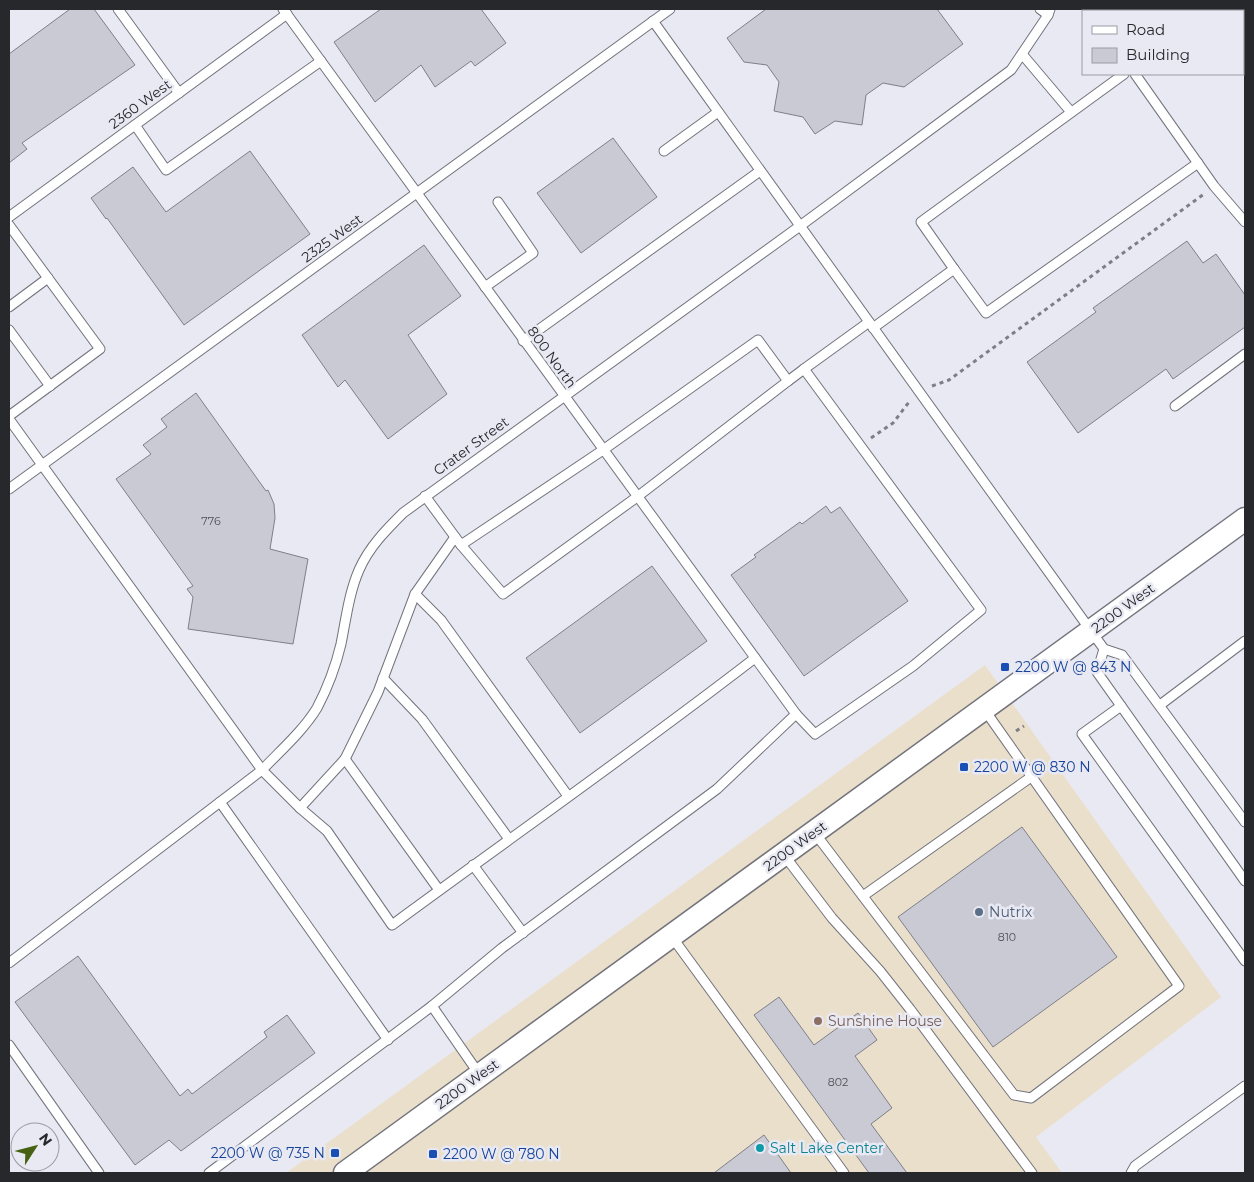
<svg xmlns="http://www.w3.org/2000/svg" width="1254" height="1182" font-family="Montserrat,sans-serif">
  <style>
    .industrial { fill: #eadfca }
    .building { fill: #c9cad4; stroke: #7e7f89 }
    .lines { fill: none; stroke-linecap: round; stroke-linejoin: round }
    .service-casing { stroke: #72737c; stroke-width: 11 }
    .tertiary-casing { stroke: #72737c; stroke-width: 25 }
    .path { stroke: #7e7f86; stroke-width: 3; stroke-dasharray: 4 4; stroke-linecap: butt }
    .service { stroke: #fff; stroke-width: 9 }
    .tertiary { stroke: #fff; stroke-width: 22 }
    .transit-dot { fill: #1a4fb4; stroke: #e8e9f3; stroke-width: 2 }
    .service-dot { fill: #5c6f8a; stroke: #e8e9f3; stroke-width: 2 }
    .education-dot { fill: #8d6e63; stroke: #e8e9f3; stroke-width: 2 }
    .culture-dot { fill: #0f9aa8; stroke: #e8e9f3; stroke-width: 2 }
    .labels { text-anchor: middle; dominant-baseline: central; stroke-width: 5; stroke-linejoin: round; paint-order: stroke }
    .number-label { font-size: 11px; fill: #505056 }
    .street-label { font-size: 14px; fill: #27282c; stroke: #e8e9f3 }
    .transit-label { font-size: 14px; fill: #164399; stroke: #e8e9f3; text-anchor: start }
    .service-label { font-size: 14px; fill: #4e5e75; stroke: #e8e9f3; text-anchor: start }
    .education-label { font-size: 14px; fill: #785e54; stroke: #e8e9f3; text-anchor: start }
    .culture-label { font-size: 14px; fill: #0d838f; stroke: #e8e9f3; text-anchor: start }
  </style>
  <rect width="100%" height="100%" fill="#e8e9f3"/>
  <!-- industrial -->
  <polygon class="industrial" points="985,665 1221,997 1036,1137 1062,1173 286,1173"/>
  <!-- building -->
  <g class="building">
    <polygon points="70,9 94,9 135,65 22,143 27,149 9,163 9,54"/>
    <polygon points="381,9 481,9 506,43 475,66 471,61 435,87 421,65 375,102 334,42"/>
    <polygon points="766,9 937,9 963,44 904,87 883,83 866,95 862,125 835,121 815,134 803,117 774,111 779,82 767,65 744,62 727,38"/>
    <polygon points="613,138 657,197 581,253 537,193"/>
    <polygon points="250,151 310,234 184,325 107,218 106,219 91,198 133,167 166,212"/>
    <polygon points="1187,241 1203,263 1216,254 1245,295 1245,327 1173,379 1166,369 1078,433 1027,362 1096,312 1093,308"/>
    <polygon points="424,245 461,296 408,335 447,394 388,439 345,380 338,387 302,335"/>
    <polygon points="196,393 266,491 268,490 274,504 275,518 270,549 308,559 293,644 188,629 193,597 187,589 193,586 116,479 151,454 143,445 167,427 161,419"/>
    <polygon points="826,506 831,513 840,507 908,601 804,676 731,575 756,557 754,555 800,522 802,524"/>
    <polygon points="652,566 707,641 580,733 526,658"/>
    <polygon points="1022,827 1117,957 993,1047 898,917"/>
    <polygon points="78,956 180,1096 188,1089 192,1094 267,1037 264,1032 287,1015 315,1053 181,1151 169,1140 135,1165 15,1002"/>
    <polygon points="779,997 814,1045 858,1013 877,1040 855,1056 892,1108 871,1124 907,1173 869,1173 754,1015"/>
    <polygon points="764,1135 791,1173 714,1173"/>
  </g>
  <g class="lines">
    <!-- service casing -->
    <g class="service-casing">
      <g id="service">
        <polyline points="118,9 179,93"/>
        <polyline points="283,9 796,714"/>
        <polyline points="1040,9 1048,15"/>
        <polyline points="653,21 1104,649 1122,655 1245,822"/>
        <polyline points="1022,54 1071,112"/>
        <polyline points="1135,74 1214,186 1245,222"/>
        <polyline points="135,125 166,170 321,61"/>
        <polyline points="664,151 718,112"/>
        <polyline points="9,217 287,14"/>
        <polyline points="9,225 100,349 9,416"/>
        <polyline points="954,269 986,313 1198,163"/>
        <polyline points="485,287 533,253 498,202"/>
        <polyline points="9,307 48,278"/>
        <polyline points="873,328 954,269 921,222 1124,74"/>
        <polyline points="9,330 50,386"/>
        <polyline points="523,341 760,171"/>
        <polyline points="1175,406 1245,354"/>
        <polyline points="9,419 262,770 300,808 345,759 378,692 415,594 455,537"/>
        <polyline points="9,489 670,9"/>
        <polyline points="425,496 461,545 603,450 758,340 788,381 804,369"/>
        <polyline points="461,545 503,594 637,497 788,381"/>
        <polyline points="415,594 441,620 568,796"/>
        <polyline points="1104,649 1097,672 1245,881"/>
        <polyline points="383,678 422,719 509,839"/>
        <polyline points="1160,705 1245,641"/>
        <polyline points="1121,706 1082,734 1245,961"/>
        <polyline points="345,759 439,890"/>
        <polyline points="220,802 388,1040"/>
        <path d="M300,808L327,831L392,925C513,836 636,750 755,658"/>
        <polyline points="814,832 1014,1095 1031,1098 1179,986 984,709"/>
        <polyline points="784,855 832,918 880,971 910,1009 1032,1173"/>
        <polyline points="473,865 523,933"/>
        <polyline points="863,896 1031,777"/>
        <polyline points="672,937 844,1173"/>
        <path d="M9,963L262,770C280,751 303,731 317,708C327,689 336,665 341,644C346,619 349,593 359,570C369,547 386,530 403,513L800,226L1011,70L1048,15L1050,9"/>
        <polyline points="432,1006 502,948 717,789 796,714 815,734 913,666 981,610 804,369 869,322"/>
        <polyline points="9,1045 99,1173"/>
        <polyline points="209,1173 432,1006 479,1074"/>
        <polyline points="1131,1173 1135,1166 1245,1086"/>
      </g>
    </g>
    <!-- tertiary casing -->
    <g class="tertiary-casing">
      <polyline id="tertiary" points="345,1173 1245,519"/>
    </g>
    <!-- path -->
    <g class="path">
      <polyline points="932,386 949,380 1204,194"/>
      <polyline points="871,438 893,423 909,402"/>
      <polyline points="1016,731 1024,726"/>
    </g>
    <!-- service -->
    <use href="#service" class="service"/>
    <!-- tertiary -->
    <use href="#tertiary" class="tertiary"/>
  </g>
  <!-- markers -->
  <g class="transit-dot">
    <rect x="1000" y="662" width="10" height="10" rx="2.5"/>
    <rect x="959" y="762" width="10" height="10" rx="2.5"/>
    <rect x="330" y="1148" width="10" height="10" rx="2.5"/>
    <rect x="428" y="1149" width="10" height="10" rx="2.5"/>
  </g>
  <circle class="service-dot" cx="979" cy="912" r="5"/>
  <circle class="education-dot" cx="818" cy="1021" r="5"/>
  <circle class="culture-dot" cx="760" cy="1148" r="5"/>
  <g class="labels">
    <!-- number labels -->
    <g class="number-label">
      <text x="211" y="521">776</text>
      <text x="1007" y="937">810</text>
      <text x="838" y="1082">802</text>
    </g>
    <!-- street labels -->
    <g class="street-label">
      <text transform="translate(140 104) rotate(-36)">2360 West</text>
      <text transform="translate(332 238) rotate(-36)">2325 West</text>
      <text transform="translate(552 357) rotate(54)">800 North</text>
      <text transform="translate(471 446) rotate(-36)">Crater Street</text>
      <text transform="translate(1123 608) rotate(-36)">2200 West</text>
      <text transform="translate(795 846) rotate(-36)">2200 West</text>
      <text transform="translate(467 1084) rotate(-36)">2200 West</text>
    </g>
    <!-- transit labels -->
    <g class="transit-label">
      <text x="1015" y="667">2200 W @ 843 N</text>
      <text x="974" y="767">2200 W @ 830 N</text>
      <text x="325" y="1153" text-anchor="end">2200 W @ 735 N</text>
      <text x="443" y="1154">2200 W @ 780 N</text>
    </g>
    <!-- service labels -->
    <g class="service-label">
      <text x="989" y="912">Nutrix</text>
    </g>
    <!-- education labels -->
    <g class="education-label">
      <text x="828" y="1021">Sunshine House</text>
    </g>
    <!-- culture labels -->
    <g class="culture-label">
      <text x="770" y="1148">Salt Lake Center</text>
    </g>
  </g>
  <!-- border -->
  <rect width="1254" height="1182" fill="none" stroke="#27282c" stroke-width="20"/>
  <!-- legend -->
  <rect x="1082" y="10" width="162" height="65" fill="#e8e9f3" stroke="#9b9ca3"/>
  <rect x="1092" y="26" width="25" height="8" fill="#ffffff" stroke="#9b9ca3"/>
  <text x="1126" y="35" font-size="15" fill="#27282c">Road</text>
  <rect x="1092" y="48" width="25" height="15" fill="#c9cad4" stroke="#9b9ca3"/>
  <text x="1126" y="60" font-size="15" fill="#27282c">Building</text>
  <!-- north arrow -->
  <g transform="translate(35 1147) rotate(54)"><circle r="24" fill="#e8e9f3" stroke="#9b9ca3"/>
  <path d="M0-4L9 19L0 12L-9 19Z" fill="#466111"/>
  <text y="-8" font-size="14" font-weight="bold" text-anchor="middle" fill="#27282c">N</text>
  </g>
</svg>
